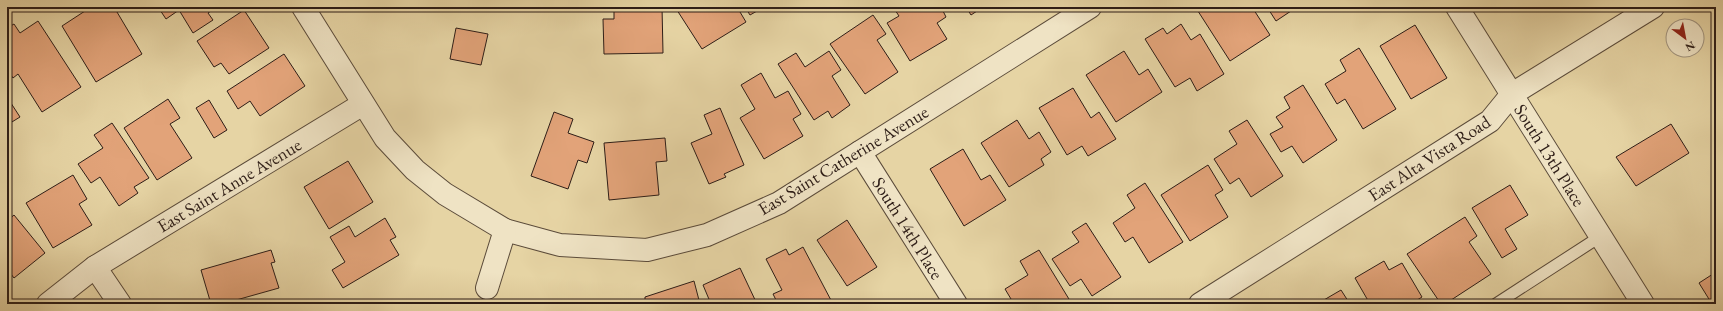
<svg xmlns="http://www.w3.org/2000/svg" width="1723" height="311" font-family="'EB Garamond',serif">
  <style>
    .building { fill: #e2a379; stroke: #2d1d17 }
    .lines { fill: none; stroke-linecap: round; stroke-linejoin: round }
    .lane-casing { stroke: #5b4b3a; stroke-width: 13 }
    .street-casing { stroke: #5b4b3a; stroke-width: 24 }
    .lane { stroke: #efe3c4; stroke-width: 11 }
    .street { stroke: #efe3c4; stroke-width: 22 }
    .labels { text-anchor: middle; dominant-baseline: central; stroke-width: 3.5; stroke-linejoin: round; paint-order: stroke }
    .street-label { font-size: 18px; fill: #2d1d17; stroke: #efe3c4 }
  </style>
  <rect width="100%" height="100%" fill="#e6d4a4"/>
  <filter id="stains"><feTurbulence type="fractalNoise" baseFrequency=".005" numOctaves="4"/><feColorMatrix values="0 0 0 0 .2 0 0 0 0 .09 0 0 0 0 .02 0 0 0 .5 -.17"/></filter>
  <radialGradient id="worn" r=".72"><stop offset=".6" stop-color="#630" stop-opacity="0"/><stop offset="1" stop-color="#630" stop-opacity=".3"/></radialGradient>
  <!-- building -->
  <g class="building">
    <polygon points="82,7 114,7 142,54 96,82 62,26 85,11"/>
    <polygon points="158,7 217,7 208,13 213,20 193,33 179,10 166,19"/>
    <polygon points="614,7 662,7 663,53 604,54 603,19 614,19"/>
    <polygon points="675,7 737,7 746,22 702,49"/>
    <polygon points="745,7 764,7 750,15"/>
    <polygon points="893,7 941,7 946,17 937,23 947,39 910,61 887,23 899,16"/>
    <polygon points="966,7 983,7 971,15"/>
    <polygon points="1198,7 1244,7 1246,10 1252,7 1270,35 1230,61 1196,8"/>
    <polygon points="1267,7 1297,7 1276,21"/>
    <polygon points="244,10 269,48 229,74 221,63 214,67 197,41"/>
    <polygon points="873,15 886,34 877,40 898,72 865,94 830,44"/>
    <polygon points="38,21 81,87 42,112 18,74 13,78 7,69 7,28 14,24 20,33"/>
    <polygon points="1181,24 1191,40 1200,34 1224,74 1197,91 1190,78 1175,87 1145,39 1163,28 1167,34"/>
    <polygon points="1415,25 1447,78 1411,99 1380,46"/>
    <polygon points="456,28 488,34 481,65 450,59"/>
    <polygon points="1359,48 1396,109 1363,129 1345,99 1337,104 1325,84 1346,71 1340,60"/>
    <polygon points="829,51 841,70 832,76 850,105 832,118 828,111 814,120 778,64 796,53 805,67"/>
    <polygon points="1124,51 1139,75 1148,69 1162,92 1116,122 1086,75"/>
    <polygon points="284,54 305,86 260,116 250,101 238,109 227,91"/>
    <polygon points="761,73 775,98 788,91 801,114 793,119 803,136 764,159 740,118 755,109 741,85"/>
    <polygon points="1303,85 1337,140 1303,163 1292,146 1281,152 1270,134 1283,127 1276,117 1290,108 1284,97"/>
    <polygon points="1073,88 1091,118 1099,112 1116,139 1088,156 1082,146 1067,155 1039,108"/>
    <polygon points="7,97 20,117 7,125"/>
    <polygon points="168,99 180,118 170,124 192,158 157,180 124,128"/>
    <polygon points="209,100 227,130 214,138 196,108"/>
    <polygon points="720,108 744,165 724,174 726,177 709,184 691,143 712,134 704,115"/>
    <polygon points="554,112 573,119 568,133 594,142 587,163 578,160 568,189 531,176"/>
    <polygon points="1017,120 1029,139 1039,132 1051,152 1041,159 1044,165 1009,187 981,143"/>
    <polygon points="1247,120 1283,176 1251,197 1239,178 1230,184 1214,159 1237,144 1229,131"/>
    <polygon points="112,123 149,178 134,187 138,193 119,206 100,177 91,183 78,164 103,148 94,135"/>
    <polygon points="1671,124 1689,153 1636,186 1616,157"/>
    <polygon points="665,138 667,161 656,162 659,195 609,200 604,143"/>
    <polygon points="963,149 981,180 990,175 1006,200 964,226 930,169"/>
    <polygon points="348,161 373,202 329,229 304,187"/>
    <polygon points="1208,165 1223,190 1215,195 1228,217 1190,241 1161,195"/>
    <polygon points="73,175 87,199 79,204 92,225 53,248 26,203"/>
    <polygon points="1145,183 1183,242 1149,263 1133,237 1125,242 1113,223 1135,208 1127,195"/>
    <polygon points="1510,185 1528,215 1505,229 1517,249 1502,258 1472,208"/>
    <polygon points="14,215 45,253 14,278 7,269 7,221"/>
    <polygon points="1465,217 1477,236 1469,242 1491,274 1445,304 1441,304 1407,254"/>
    <polygon points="385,218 396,237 390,240 399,255 343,288 332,270 345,262 330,237 349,226 355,237"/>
    <polygon points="847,220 877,267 847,286 817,240"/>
    <polygon points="1086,223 1121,277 1092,296 1081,279 1070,286 1052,259 1079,242 1072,232"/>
    <polygon points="803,247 833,304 778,304 773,294 782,290 766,259 786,249 789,255"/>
    <polygon points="271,250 275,262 271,263 279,288 222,304 211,304 201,270"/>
    <polygon points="1039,250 1072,304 1029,304 1027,302 1025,304 1014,304 1005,289 1028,275 1020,261"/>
    <polygon points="1384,261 1389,270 1402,263 1422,297 1414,302 1415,304 1370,304 1355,278"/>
    <polygon points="740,268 757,304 711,304 703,285"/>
    <polygon points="1716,272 1716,304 1712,304 1699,283"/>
    <polygon points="694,281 700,304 645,304 645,297"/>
    <polygon points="1341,290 1350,304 1317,304"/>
    <polygon points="621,300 621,304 570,304 570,302"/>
  </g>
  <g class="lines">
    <!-- lane casing -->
    <g class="lane-casing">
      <polyline id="lane" points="1496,304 1601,236"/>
    </g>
    <!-- street casing -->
    <g class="street-casing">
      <g id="street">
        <polyline points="303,7 385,138 415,170 445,194 505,230 560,245 647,250 707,235 779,203 1090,7"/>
        <polyline points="1457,7 1643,304"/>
        <polyline points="860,152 956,304"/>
        <polyline points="95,267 120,304"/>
        <polyline points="487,288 505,230"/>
        <polyline points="48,304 95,267 363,104"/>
        <polyline points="1200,304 1490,121 1512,94 1653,7"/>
      </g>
    </g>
    <!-- lane -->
    <use href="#lane" class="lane"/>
    <!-- street -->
    <use href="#street" class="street"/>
  </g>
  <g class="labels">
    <!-- street labels -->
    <g class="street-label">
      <text transform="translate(1550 155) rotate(58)">South 13th Place</text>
      <text transform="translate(1429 158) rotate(-33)">East Alta Vista Road</text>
      <text transform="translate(843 160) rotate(-31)">East Saint Catherine Avenue</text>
      <text transform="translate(229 185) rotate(-31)">East Saint Anne Avenue</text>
      <text transform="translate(908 228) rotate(58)">South 14th Place</text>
    </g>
  </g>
  <!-- margin -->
  <rect width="1723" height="311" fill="none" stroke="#e6d4a4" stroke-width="24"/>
  <rect x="8" y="8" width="1707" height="295" fill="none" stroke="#2d1d17" stroke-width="2"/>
  <rect x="12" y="12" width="1699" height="287" fill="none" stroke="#2d1d17"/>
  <!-- north arrow -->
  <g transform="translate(1685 38) rotate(148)"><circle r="19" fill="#efe3c4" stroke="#a1947f"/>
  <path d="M0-3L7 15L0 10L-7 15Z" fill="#8f2418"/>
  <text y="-6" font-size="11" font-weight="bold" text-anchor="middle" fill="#2d1d17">N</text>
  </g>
  <rect width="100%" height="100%" filter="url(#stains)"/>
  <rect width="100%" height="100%" fill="url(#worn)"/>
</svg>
